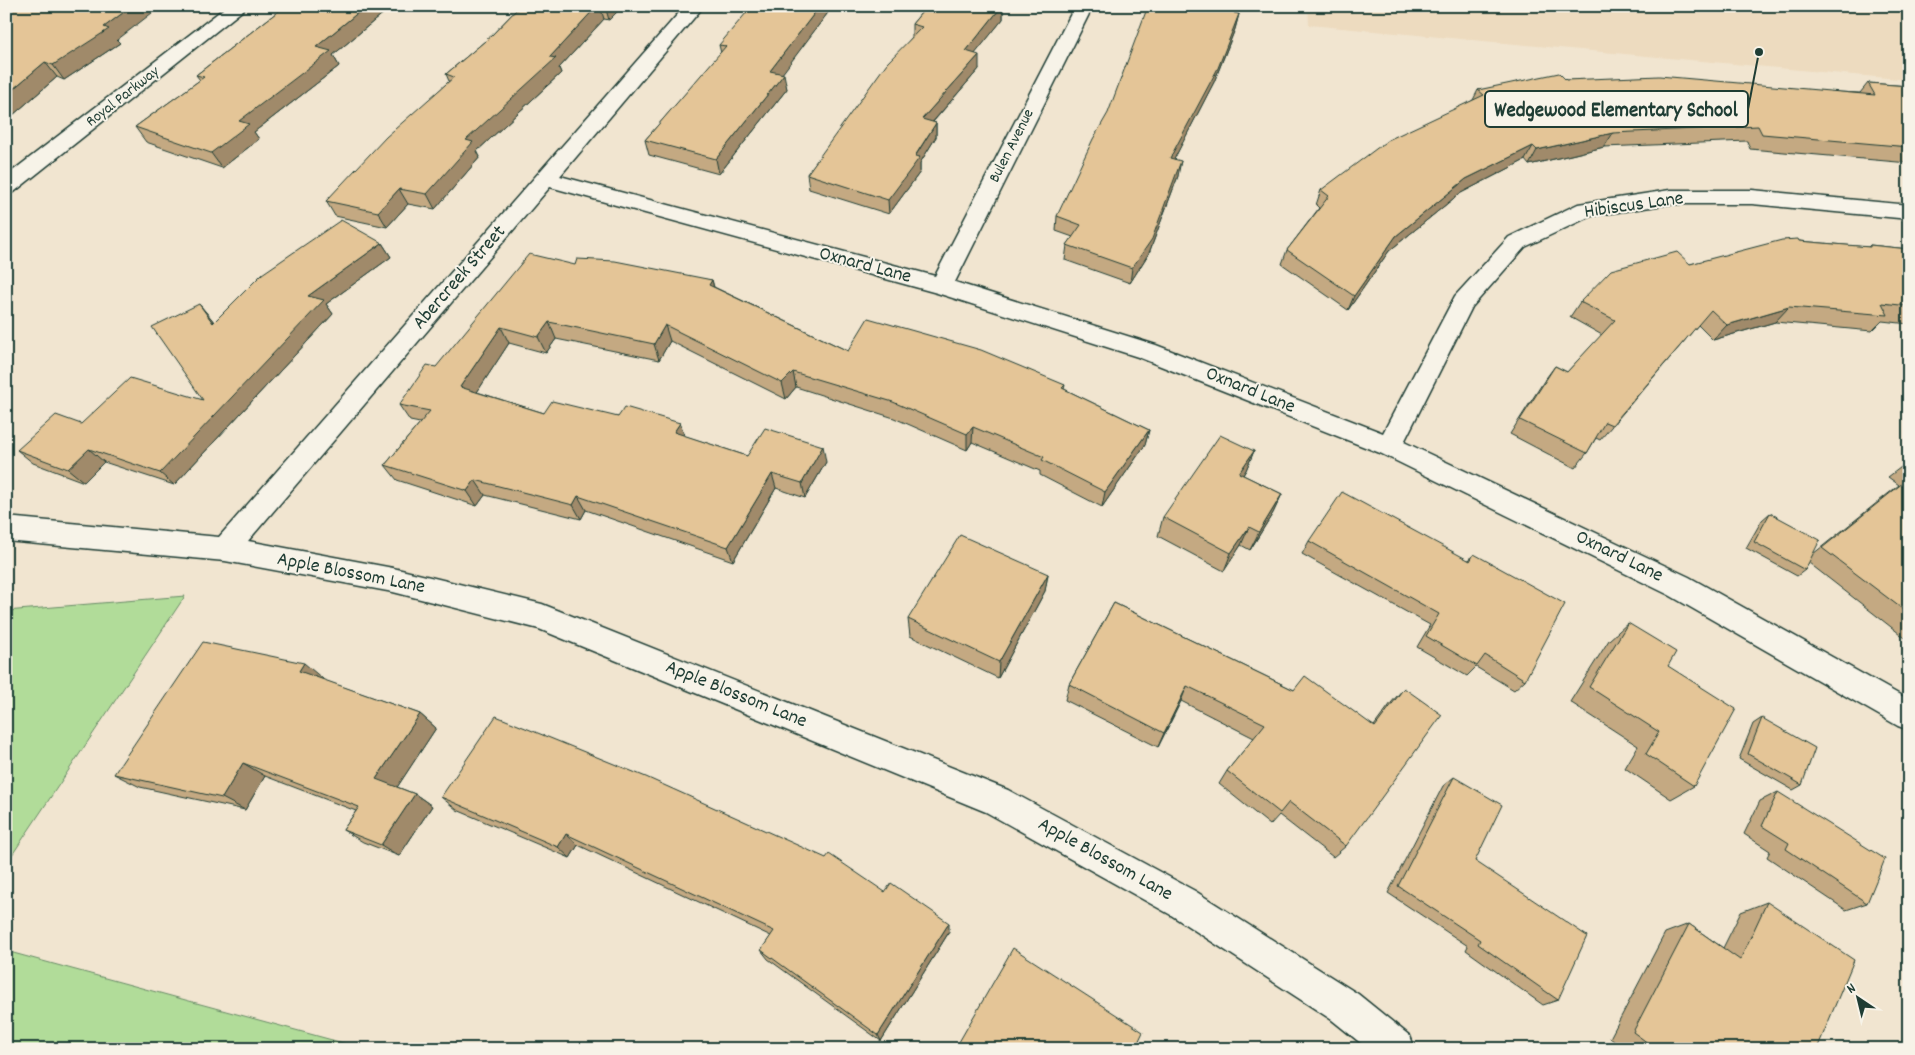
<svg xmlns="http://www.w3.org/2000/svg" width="1915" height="1055" font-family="Dekko,sans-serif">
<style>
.built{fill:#eddbbf}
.green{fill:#b1dc99;stroke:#688c66}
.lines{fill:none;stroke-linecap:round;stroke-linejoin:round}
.minor-casing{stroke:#1f3d34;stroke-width:3}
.minor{fill:#f7f3e8;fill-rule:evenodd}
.wall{fill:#c4a982;stroke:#1f3d34}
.shaded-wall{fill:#a08a6a;stroke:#1f3d34}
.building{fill:#e4c597;stroke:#1f3d34}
.labels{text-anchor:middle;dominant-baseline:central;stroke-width:4;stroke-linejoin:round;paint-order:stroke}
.far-street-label{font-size:16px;fill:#1f3d34;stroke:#f7f3e8}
.street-label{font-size:20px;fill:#1f3d34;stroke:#f7f3e8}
.leader{fill:none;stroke:#1f3d34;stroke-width:2}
.callout-dot{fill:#1f3d34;stroke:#f7f3e8;stroke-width:2}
.callout{fill:#f7f3e8;stroke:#1f3d34;stroke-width:2}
.callout-label{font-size:21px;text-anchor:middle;font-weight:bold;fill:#1f3d34}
</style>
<rect width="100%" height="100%" fill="#f1e5d0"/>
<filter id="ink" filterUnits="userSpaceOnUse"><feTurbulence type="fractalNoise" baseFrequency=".02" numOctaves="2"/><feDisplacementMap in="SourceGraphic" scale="10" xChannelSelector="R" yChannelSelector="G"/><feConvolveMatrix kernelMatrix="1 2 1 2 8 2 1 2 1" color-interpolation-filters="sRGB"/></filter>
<g filter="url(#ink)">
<path class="built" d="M1308,6H1909V80L1309,25Z"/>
<path class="green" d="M185,596L6,864V611Z
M6,951L365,1049H6Z"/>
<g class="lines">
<g class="minor-casing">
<path id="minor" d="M227,6H248L14,192L6,194V176Z
M685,6H704L560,176L935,276L1075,6H1093L955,282L1156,345L1383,433L1455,296L1509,237L1578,204L1670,190H1752L1909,205V219L1752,204H1670L1591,216L1525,247L1472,307L1404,442L1689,577L1909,700V730L1898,726L1669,595L1380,453L1138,357L937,293L550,187L248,541L393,568L542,604L1008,790L1195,891L1358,994L1410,1036L1415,1049H1368L1332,1020L1171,915L986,812L539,629L393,592L225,561L6,541V517L219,537Z"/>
</g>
<use href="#minor" class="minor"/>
</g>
<path class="wall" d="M6,6L117,40L120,43L64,80L57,77L6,121Z
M285,6H392L333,55L339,66L254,132L259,139L222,168L146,142L135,127L200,80L196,75Z
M520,6H623L609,20L604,19L559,68L561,73L477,151L480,157L435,209L408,204L387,227L335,216L326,201L449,81L446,74L491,36Z
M833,6L782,73L787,89L719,174L649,155L645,140L721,53L719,45Z
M927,6H1003V19L975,53L979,69L933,122L936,123V137L920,163V172L889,214L809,189L807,174L912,37V24Z
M1236,14H1239L1235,29L1214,82L1174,159L1178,176L1149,253L1130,283L1065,260L1067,245L1073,237L1056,231L1057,216Z
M1566,80L1860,93L1868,83L1909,86V163L1750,149L1747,141L1604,147L1529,165L1525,160L1459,194L1389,251L1348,310L1282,264L1287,250L1319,208L1316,205L1321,190L1473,100L1478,90Z
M1799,241L1868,247L1870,245L1909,249V324L1882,321L1872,331L1775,322L1713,340L1698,325L1600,440L1596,438L1587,453L1575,468L1510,434L1544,381L1555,366L1567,372L1602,335L1570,317L1580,302L1690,264Z
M382,243L391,257L326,304L333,314L174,485L104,462L84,482L33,463L17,450L81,424L203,400L199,304L214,322Z
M575,265L712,280L714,287L848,351L1065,385L1064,389L1149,430L1145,445L1102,507L1040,475V471L972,442L967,450L894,418L796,387L786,399L670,341L659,360L556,339L546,353L509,343L477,392L544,413L618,417L680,423L685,436L747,456L826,462L805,498L776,488L733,561L586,510L581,519L485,495L477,506L397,480L385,465L420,423L410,421L399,405L436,367Z
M1254,451L1246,470L1243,475L1282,494L1273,513L1250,550L1241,545L1224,571L1158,536L1163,517Z
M1909,461V641L1809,563L1805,570L1797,576L1746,548L1762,520L1770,513L1813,554L1899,485L1888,477Z
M1309,541L1469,560L1474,554L1525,680L1514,690L1476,667L1467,676L1417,647L1430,625L1302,554Z
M1048,574L1045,591L998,678L910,636L908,619Z
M1114,603L1294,690L1374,726L1391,703L1404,688L1346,846L1333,857L1279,815L1270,825L1219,784L1227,771L1254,738L1181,701L1158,747L1065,700L1069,684Z
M1628,623L1668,666L1694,786L1671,799L1625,768L1638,746L1570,702L1609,640Z
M323,679V680L420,714L436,728L397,787L415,794L432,806L399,856L363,842L343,830L356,811L265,776L245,810L140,787L114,774Z
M1762,718L1802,785L1793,790L1739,759L1753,724Z
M1454,777L1475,861L1558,1000L1543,1005L1466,950L1468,946L1388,893L1443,786Z
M1778,792L1867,903L1846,910L1767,857L1770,851L1744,834L1760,801Z
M441,797L885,892L949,932L881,1041L768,959L761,950L771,936L578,845L570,858L457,810Z
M1767,902L1817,1049H1624L1610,1038L1665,933L1689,924L1723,948L1741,912Z"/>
<path class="shaded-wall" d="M132,6H161L117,40L120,43L64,80L53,65Z
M366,6H392L333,55L339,66L254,132L259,139L222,168L211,153L239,121L316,47Z
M597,6H600L604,19L559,68L561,73L477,151L480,157L435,209L427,194L466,140L550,57Z
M605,6H623L609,20Z
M820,6H833L773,86L770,71Z
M1002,6H1003V19L966,65V51Z
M1237,6H1239L1230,28L1234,13Z
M1239,14L1235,29L1214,82L1167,173L1170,158Z
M979,55V69L922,134V119Z
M45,62L57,77L6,121V95Z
M784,74L787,89L719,174L716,159Z
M936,123V137L920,163V172L889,214L888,200Z
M1613,133L1604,147L1529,165L1537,150Z
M1533,146L1525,160L1459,194L1389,251L1348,310L1354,296L1396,236L1466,179Z
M1181,161L1178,176L1149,253L1130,283L1132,268Z
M399,189L408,204L387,227L378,212Z
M382,243L391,257L326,304L333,314L174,485L160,473L308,296Z
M712,280L716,297L709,285Z
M199,304L211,318L225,337L213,323Z
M1789,307L1775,322L1713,340L1727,325Z
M549,322L556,339L546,353L538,337Z
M665,325L670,341L659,360L654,344Z
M501,327L509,343L470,403L460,387Z
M793,372L796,387L786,399L782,383Z
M680,423L685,438L674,432Z
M973,427L972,442L967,450V434Z
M1149,430L1145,445L1102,507L1105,492Z
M823,446L826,462L805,498L802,483Z
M89,449L104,462L84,482L68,469Z
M1254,451L1246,470L1232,492L1239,473Z
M772,474L776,488L733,561L728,547Z
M475,480L485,495L477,506L467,491Z
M1282,494L1273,513L1250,550L1259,532Z
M578,496L586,510L581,519L573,505Z
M1249,527L1241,545L1224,571L1231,553Z
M1048,574L1045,591L998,678L999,662Z
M304,663L323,679L319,687L299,671Z
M1187,686L1181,701L1158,747L1164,733Z
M420,714L436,728L394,792L376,779Z
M243,763L265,776L245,810L222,798Z
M415,794L432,806L399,856L381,845Z
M566,834L578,845L570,858L558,847Z
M949,923V932L881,1041L878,1035Z"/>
<path class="building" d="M6,6H132L104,27L109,29L53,65L45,62L6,95Z
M285,6H366L316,47L331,51L239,121L249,124L211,153L135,127L204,77L196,75Z
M520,6H597L550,57L556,58L466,140L473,142L427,194L399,189L378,212L326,201L386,137L454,77L446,74L491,36Z
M752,6H820L770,71L784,74L716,159L645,140L726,46L719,45Z
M927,6H1002L966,51L979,55L922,119L936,123L915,156L920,157L888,200L807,174L887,63L922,27L912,24Z
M1148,6H1237L1234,13L1239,14L1218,68L1170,158L1181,161L1152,239L1132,268L1067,245L1081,225L1057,216L1093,139L1108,113Z
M1559,73L1566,80L1659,76L1875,95L1868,83L1909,86V147L1762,134L1758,126L1613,133L1537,150L1533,146L1466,179L1396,236L1354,296L1287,250L1329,196L1321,190L1388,140L1484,95L1478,90Z
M341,220L382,243L308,296L324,300L160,473L89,449L68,469L17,450L56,415L81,424L130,378L203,400L152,327L199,304L213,323L262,274Z
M1798,239L1799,241L1870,247V245L1909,249V306L1882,303L1888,315L1789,307L1727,325L1711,310L1612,425L1605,422L1587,453L1520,420L1555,366L1567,372L1615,320L1580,302L1611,270L1677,252L1690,264L1782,240Z
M529,254L575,265L577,259L615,261L712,280L709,285L848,351L868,318L981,350L1065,385L1062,388L1149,430L1105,492L1042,460L1044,457L973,427L967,434L893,402L793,372L782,383L665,325L654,344L549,322L538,337L501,327L460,387L544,413L552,401L618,417L625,407L680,423L674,432L747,456L765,428L823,446L802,483L772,474L728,547L578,496L573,505L475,480L467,491L385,465L430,411L399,405L427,365L436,367Z
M1220,435L1254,451L1239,473L1282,494L1259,532L1249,527L1231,553L1163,517Z
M1909,461V466L1905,463Z
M1909,478V614L1822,548Z
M1342,492L1470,561L1474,554L1565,604L1525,680L1485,655L1477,666L1426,636L1439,614L1309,541Z
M1770,513L1820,540L1805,570L1754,542Z
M960,535L1048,574L999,662L908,619Z
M1114,603L1294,690L1305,676L1375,727L1404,688L1442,715L1346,846L1289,802L1280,813L1227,771L1265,724L1187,686L1164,733L1069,684Z
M1628,623L1676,652L1668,666L1736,709L1694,786L1646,754L1659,732L1589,687Z
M203,642L304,663L299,671L420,714L376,779L415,794L381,845L343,830L359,807L243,763L222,798L114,774Z
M496,716L646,777L826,858L829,854L885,892L891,883L949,923L878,1035L761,950L774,931L566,834L558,847L441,797Z
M1762,718L1815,748L1802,785L1748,754Z
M1454,777L1502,805L1475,861L1587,936L1558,1000L1478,944L1480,940L1398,886Z
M1778,792L1885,859L1867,903L1786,849L1789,843L1762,826Z
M1767,902L1854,960L1817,1049H1656L1633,1032L1689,924L1740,960Z
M1013,948L1143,1032L1135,1049H955Z"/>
</g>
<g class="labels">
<g class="far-street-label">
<text transform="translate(123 97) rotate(-38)">Royal Parkway</text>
<text transform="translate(1012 146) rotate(-63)">Bulen Avenue</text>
</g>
<g class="street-label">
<text transform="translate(1634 206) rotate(-8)">Hibiscus Lane</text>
<text transform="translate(865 266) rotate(15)">Oxnard Lane</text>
<text transform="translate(460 278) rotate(-49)">Abercreek Street</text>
<text transform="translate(1250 391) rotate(22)">Oxnard Lane</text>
<text transform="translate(1619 557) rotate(26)">Oxnard Lane</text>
<text transform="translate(351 574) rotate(11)">Apple Blossom Lane</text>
<text transform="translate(736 695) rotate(22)">Apple Blossom Lane</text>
<text transform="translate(1105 860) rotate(29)">Apple Blossom Lane</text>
</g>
</g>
<path class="leader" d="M1759 52L1748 109"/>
<circle class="callout-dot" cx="1759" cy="52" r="5"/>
<rect class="callout" x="1485" y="91" width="263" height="36" rx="5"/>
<g class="callout-label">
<text x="1616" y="116">Wedgewood Elementary School</text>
</g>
<rect width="1915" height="1055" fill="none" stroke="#f7f3e8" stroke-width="25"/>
<rect x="12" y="12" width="1890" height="1030" fill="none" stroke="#1f3d34" stroke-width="2" filter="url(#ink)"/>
<g transform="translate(1858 998) rotate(325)" stroke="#f7f3e8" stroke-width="4" paint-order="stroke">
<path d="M0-4L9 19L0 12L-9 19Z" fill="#1f3d34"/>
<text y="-8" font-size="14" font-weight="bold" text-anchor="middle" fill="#1f3d34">N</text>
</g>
</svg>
